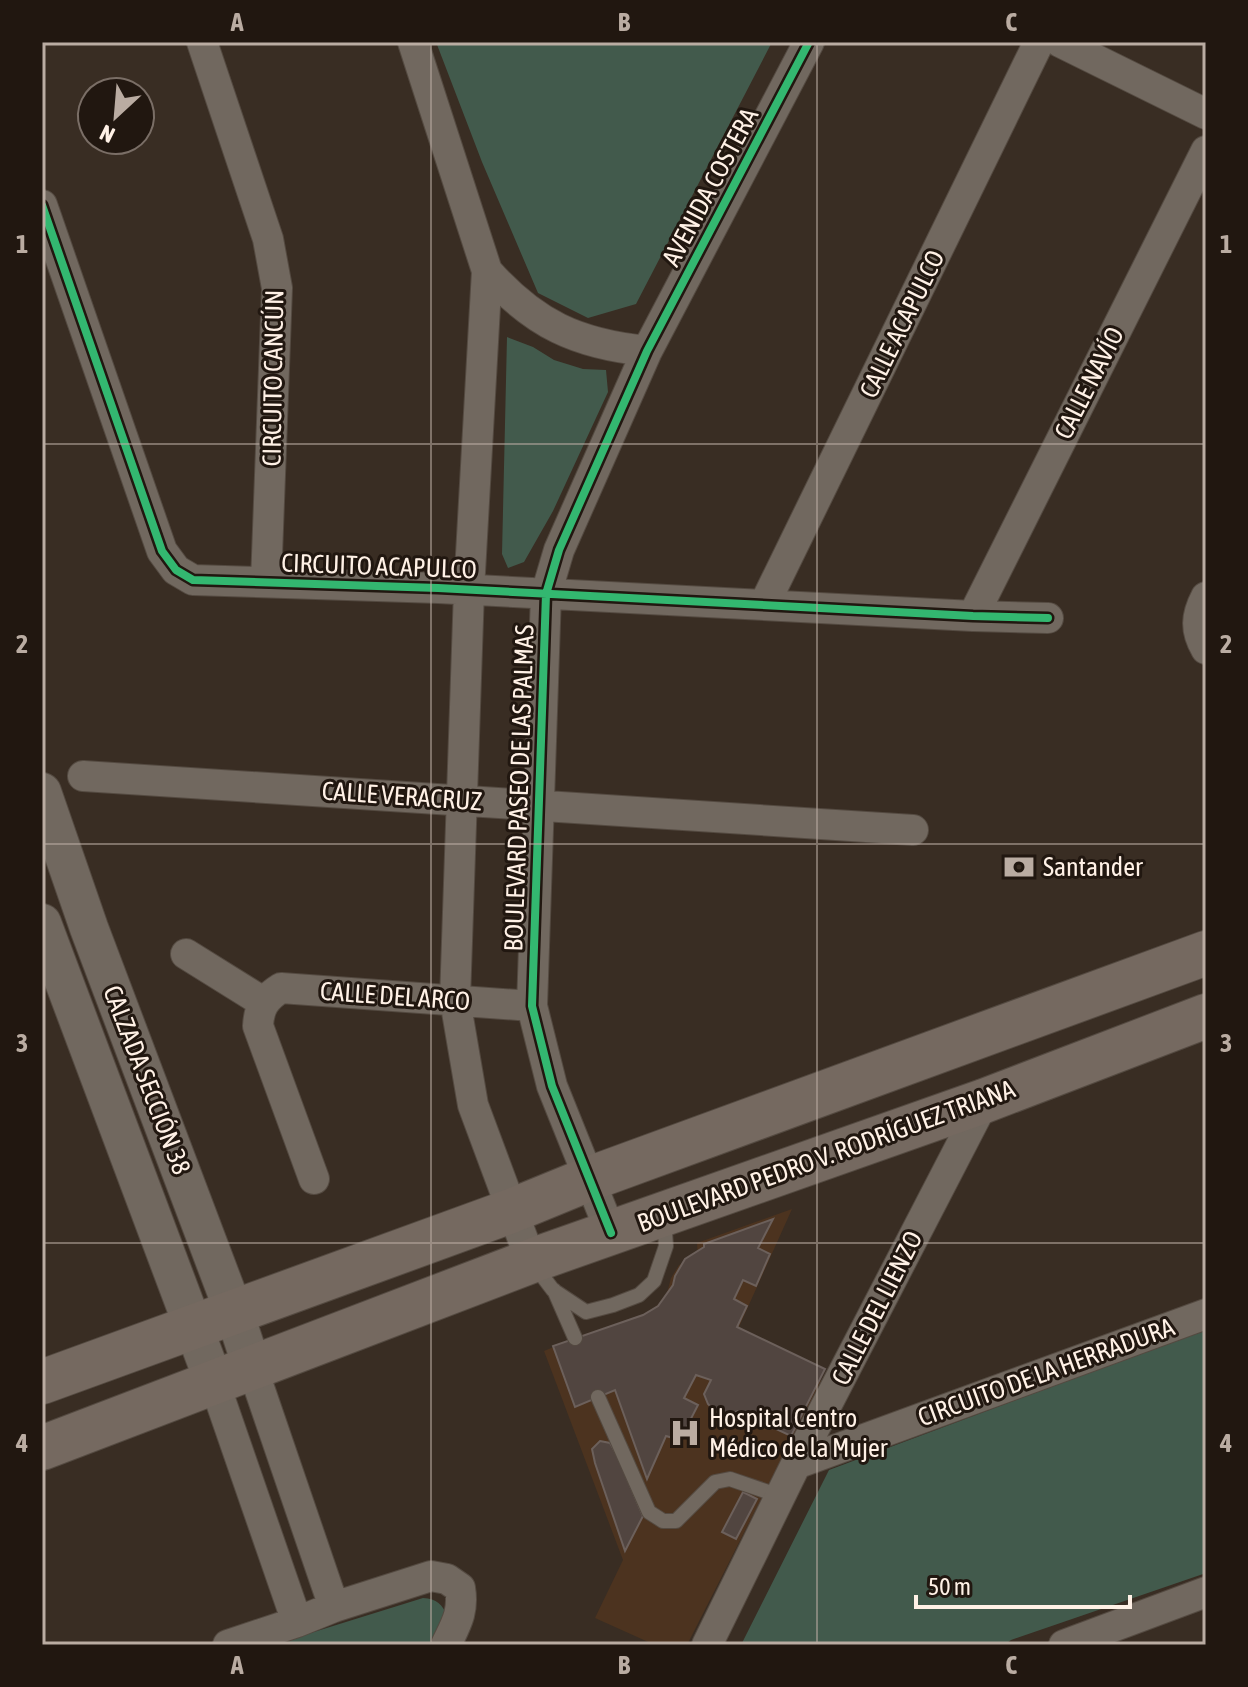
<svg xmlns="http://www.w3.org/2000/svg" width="1248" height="1687" font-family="'Asap Condensed',sans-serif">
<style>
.built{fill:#4c331f}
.green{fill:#425a4c}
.building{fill:#514540;stroke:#6c605b;stroke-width:2}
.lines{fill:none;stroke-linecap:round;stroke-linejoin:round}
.service-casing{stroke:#544a41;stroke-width:16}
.minor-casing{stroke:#544a41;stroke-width:32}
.tertiary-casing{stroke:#544a41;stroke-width:40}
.primary-casing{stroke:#544a41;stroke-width:46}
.service{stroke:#71685f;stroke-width:14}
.minor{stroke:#71685f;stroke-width:30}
.tertiary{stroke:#71685f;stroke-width:38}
.primary{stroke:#756960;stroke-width:44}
.cycleway-casing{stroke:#211710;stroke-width:13}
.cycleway{stroke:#33b770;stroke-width:8}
.grid{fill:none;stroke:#baaca2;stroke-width:2;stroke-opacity:0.55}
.labels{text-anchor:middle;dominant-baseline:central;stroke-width:6;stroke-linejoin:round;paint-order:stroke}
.street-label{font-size:26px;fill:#fff1e6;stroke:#211710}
.poi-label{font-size:26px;fill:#fff1e6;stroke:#211710;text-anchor:start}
.neatline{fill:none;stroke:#baaca2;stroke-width:3}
.grid-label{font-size:26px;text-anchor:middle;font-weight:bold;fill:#baaca2}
</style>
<rect width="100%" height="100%" fill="#392d23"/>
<path class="built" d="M792,1209L734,1338L821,1381L687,1645H655L595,1618L623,1560L544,1351L583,1335L639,1317L653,1309L666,1297L671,1278L679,1265L698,1258L697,1243Z"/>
<path class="green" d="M436,42H772L636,304L588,318L538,293L482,162Z
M507,337L533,347L554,360L583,369L606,370L608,392L553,511L524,562L508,568L502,554Z
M1206,1329V1573L1011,1640L1004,1645H741L829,1470Z
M423,1598C437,1599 442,1604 448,1617L437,1645H272Z"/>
<path class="building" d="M773,1219L758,1248L770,1254L756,1286L743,1280L734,1299L747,1306L737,1327L825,1369L791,1436L738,1411L726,1415L718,1414L708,1404L704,1394L711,1380L696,1375L684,1398L698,1405L680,1440L666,1436L647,1479L615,1390L575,1407L553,1346L643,1315L658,1306L673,1285L675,1276L685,1259L704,1247V1244Z
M600,1441L610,1443L617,1455L643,1516L625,1551L595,1463L592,1449Z
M743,1492L757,1499L736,1539L722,1532Z"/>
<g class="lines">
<g class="service-casing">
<path id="service" d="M534,1265L553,1290L586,1312L613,1305L639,1295L654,1281L666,1246L664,1219
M554,1290L575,1338
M598,1397L649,1512L663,1521H676L715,1482L730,1479L780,1496"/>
</g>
<g class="minor-casing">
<path id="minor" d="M202,42L268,239L277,288L266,582
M413,42L487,271L469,590L455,1000L473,1105L531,1261
M1060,42L1206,114
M42,205L162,551L176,570L193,580L438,588L973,616L1048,618
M487,271C534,324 577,344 647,351
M1206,597C1196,616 1195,630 1206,649
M764,605L1039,42
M973,616L1206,151
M83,776L913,830
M186,954L263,1002
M314,1179L258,1026C259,1007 265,998 281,988L532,1006
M611,1233L552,1086L532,1006L546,594L559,550L647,351L809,42
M252,1367L334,1607
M214,1382L297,1622
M796,1464L1206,1314
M228,1645L297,1622L334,1607L431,1576L447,1579L460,1588C464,1612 456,1624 446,1645
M707,1645L796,1464L984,1101
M1064,1645L1206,1592"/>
</g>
<g class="tertiary-casing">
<path id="tertiary" d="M42,792L89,928L234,1312L252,1367
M42,923L214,1382"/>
</g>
<g class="primary-casing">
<path id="primary" d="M42,1382L511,1211L589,1179L1206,953
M42,1448L542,1257L984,1101L1206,1016"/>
</g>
<use href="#service" class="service"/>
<use href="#minor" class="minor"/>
<use href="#tertiary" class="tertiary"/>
<use href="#primary" class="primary"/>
<g class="cycleway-casing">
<path id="cycleway" d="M42,205L162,551L176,570L193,580L438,588L973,616L1048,618
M611,1233L552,1086L532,1006L546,594L559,550L647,351L809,42"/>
</g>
<use href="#cycleway" class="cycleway"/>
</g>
<path class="grid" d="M431,42V1645M817,42V1645M42,444H1206M42,844H1206M42,1243H1206"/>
<defs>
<g id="bank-bare" transform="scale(2.4)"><path d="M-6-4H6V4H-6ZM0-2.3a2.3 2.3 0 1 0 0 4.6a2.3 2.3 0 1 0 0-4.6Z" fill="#baaca2" stroke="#211710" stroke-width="2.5" paint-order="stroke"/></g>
<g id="hospital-bare" transform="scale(2.4)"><path d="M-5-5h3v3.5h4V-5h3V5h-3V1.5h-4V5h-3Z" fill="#baaca2" stroke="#211710" stroke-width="2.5" paint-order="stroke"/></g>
</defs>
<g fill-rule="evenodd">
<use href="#bank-bare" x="1019" y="867"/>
<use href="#hospital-bare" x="685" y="1433"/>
</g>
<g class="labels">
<g class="street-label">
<text transform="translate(710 187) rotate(-62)">AVENIDA COSTERA</text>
<text transform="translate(902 324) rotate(-64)">CALLE ACAPULCO</text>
<text transform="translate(273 378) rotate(-89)">CIRCUITO CANCÚN</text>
<text transform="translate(1089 383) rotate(-63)">CALLE NAVÍO</text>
<text transform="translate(379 566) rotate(2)">CIRCUITO ACAPULCO</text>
<text transform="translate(519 788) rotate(-88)">BOULEVARD PASEO DE LAS PALMAS</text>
<text transform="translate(402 796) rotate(4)">CALLE VERACRUZ</text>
<text transform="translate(395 996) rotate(4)">CALLE DEL ARCO</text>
<text transform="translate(147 1080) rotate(69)">CALZADA SECCIÓN 38</text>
<text transform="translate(826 1156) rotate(-20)">BOULEVARD PEDRO V. RODRÍGUEZ TRIANA</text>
<text transform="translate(877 1308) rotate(-63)">CALLE DEL LIENZO</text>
<text transform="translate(1046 1372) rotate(-20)">CIRCUITO DE LA HERRADURA</text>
</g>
<g class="poi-label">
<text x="1043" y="867">Santander</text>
<text x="709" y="1418">Hospital Centro<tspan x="709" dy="30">Médico de la Mujer</tspan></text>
</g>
</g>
<rect width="1248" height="1687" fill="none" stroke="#211710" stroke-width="88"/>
<g transform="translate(116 116) rotate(206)"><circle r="38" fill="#211710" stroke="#7a6e66" stroke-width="2"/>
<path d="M0-6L14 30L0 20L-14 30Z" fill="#baaca2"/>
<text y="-12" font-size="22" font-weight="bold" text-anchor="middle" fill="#fff1e6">N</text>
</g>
<path d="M916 1595v12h214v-12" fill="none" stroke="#fff1e6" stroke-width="4"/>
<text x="928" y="1595" font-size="24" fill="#fff1e6" stroke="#211710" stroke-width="6" paint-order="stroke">50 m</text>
<rect x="44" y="44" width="1160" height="1599" class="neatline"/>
<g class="grid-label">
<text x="237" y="31">A</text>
<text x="624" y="31">B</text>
<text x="1011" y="31">C</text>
<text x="22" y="253">1</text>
<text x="1226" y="253">1</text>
<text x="22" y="653">2</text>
<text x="1226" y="653">2</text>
<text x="22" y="1052">3</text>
<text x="1226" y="1052">3</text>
<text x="22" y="1452">4</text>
<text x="1226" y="1452">4</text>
<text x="237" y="1674">A</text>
<text x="624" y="1674">B</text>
<text x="1011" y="1674">C</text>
</g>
</svg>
